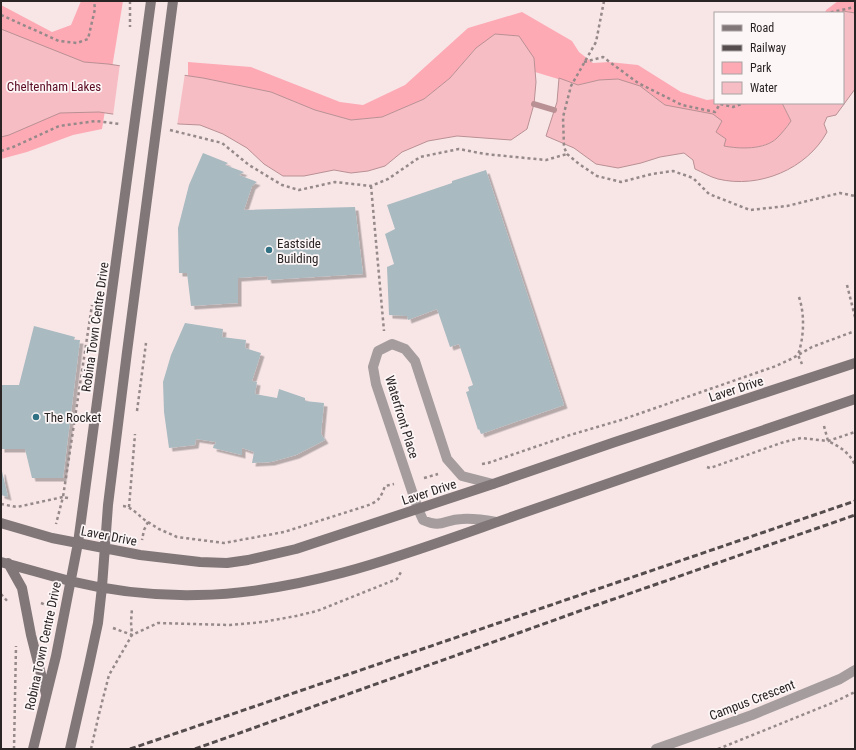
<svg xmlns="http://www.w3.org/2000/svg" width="856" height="750" font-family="'Roboto Condensed',sans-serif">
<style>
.green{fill:#fdaab5}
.water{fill:#f6bec4;stroke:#b99094}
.pier{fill:#f8e6e7}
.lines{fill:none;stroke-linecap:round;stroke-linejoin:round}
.stream{stroke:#b99094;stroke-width:6}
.building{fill:#a9bac0;filter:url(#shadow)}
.path{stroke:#96898a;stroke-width:2.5;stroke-dasharray:3 3;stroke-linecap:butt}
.lane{stroke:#a49c9d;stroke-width:10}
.street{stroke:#a49c9d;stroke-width:10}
.secondary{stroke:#827778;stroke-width:10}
.rail{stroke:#554c4d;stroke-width:3;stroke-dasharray:6 3;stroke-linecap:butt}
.poi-dot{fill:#307184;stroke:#fdf6f7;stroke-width:1.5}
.labels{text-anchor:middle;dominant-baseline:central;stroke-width:3.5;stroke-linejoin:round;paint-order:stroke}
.park-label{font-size:13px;fill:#5c0d24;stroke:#fdf6f7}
.poi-label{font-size:13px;fill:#2b2425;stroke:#fdf6f7;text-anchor:start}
.street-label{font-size:13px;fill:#2b2425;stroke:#fdf6f7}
</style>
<defs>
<filter id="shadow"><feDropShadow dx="3.5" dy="3.5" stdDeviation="0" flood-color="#0004"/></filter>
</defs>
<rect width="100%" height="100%" fill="#f8e6e7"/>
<path class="green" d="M81,1H123L102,129L73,135L27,152L1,159V5L52,32L71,25Z
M838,1H855V13L844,11L842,13H825L826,10Z
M522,12L572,41L579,52L593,63L609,62L638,65L681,92L707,100L715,99V103H782L791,121C786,127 781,136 775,140C760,150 740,149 724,146L716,132L713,115L665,105L640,86L599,80L578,85L535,72L534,58L476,48L450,78L424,99L382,117L351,120L315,110L271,92L188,76V62L251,67L340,102L363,105L405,85L468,28Z"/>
<path class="water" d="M843,11L855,13V89L836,115L827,117L824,124L827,132C807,169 759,189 718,179C710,177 702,172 695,169L693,160L684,153L660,157L641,163L618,168L596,164L574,148L546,136L557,102L559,78L578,85L599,80L618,79L640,86L665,105L713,114L722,121L716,132L726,139L724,146C739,149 765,150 777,138C782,133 787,127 791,121L782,103H843L842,13Z
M1,29L84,62L108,64L203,78L271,92L315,110L351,120L382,117L424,99L450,78L476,48L495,34L519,36L534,58L536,82L534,104L527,129L511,140L457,136L428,141L402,152L385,166L368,171L351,173L334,170L304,176H283L264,164L247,148L223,134L200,125L179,124L99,112L60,113L9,135L1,137Z"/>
<path class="pier" d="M120,64L185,73L177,126L113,116Z"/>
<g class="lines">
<path class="stream" d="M534,104L554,110"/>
</g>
<path class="building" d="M203,153L228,163L225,165L244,172L239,175L257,182L252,186L244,210L355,207L363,274L268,280L267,276L238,278V303L191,306L187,273H179L178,228L189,185Z
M486,170L564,405L481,434L479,429L478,430L466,392L469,391L468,387L473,385L459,344L450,347L437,309L408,320L407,316L389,315L387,267L394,264L385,234L395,229L387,205L452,183V181Z
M185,323L223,329L222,337L246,340L245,348L261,353L252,381L257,382L255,394L277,398L279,389L305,398V401L324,403L321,434L325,440L296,455L271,462L252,463L254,452L242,448V455L213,448L214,444L215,445L216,442L196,439L195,445L169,448L164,412L163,382L171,355Z
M34,326L75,337L74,340H80L63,478H32L25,449H1V385H19Z
M1,471H2L8,497L1,495Z"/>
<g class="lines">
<path class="path" d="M130,1V27
M604,1L596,42L571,86L563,117L564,147L567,154L579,164L597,176L621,182L652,174L673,171L693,178L709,194L750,210L787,206L840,193L855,196
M831,13L832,12L855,7
M1,15L59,41L77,43L88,39L95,9L94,1
M584,62L603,57L638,83L682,105L715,112L720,104L733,107L744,103
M170,130L222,143L249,165L282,185L299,190L335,182L371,186L388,179L420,157L459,149L485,154L546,160L567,154
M1,151L13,147L59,126L96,121L120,124
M371,186L384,331
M847,285L855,317
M799,297C805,315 804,337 798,355L802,364
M137,411L146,343
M824,426L828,441C840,447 849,452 855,465
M482,464L488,463L570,435L621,420L776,366L791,359L812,347L855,331
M707,467L710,468L784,442L801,438L828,441L855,432
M424,478L438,474
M68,498L63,497L92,305
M1,504L17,507L63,497L56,524
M123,506C133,507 139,517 148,522L144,530L142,540
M129,507L135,434
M148,522L159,529L177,537L224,543L284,532L366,506C379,501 380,499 385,486L394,484
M1,594L9,603
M41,603L51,607
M113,628L132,635L158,623L230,625L263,622L296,616L317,611L397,579L401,572
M14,749L16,646
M91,749L99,714L109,675L132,635L131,622L132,608
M718,749L832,703L855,692"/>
<path class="lane" d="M493,484L462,476L447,459L415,361L405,349L392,344L378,351L373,367L376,384L418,509L423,520C443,529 444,519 462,519C474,518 485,520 496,522"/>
<path class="street" d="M656,749L752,715L840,679L855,670"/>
<path class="secondary" d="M1,523L52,538L140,555L200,562L227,563L248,560L296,549L493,484L615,442L855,363
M1,562C24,568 47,575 70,581C111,591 155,596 198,595C309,593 414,551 517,515C630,476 742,437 855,399
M8,563L22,588L31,635L46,694
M33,749L56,656L78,543L151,1
M70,749L89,665L98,623L102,587L108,505L127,352L173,1"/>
<path class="rail" d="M130,749L855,501
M195,749L588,608L855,515"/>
</g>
<g class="poi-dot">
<circle cx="269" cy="250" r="4"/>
<circle cx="36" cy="417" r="4"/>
</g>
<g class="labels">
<g class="park-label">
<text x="54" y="86">Cheltenham Lakes</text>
</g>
<g class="poi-label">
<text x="277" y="243">Eastside<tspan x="277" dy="15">Building</tspan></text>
<text x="44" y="417">The Rocket</text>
</g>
<g class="street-label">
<text transform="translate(95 327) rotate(-82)">Robina Town Centre Drive</text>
<text transform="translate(736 389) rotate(-18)">Laver Drive</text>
<text transform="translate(402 417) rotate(73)">Waterfront Place</text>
<text transform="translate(429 492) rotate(-18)">Laver Drive</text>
<text transform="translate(109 536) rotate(11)">Laver Drive</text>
<text transform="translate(43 646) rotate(-78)">Robina Town Centre Drive</text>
<text transform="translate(752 700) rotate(-21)">Campus Crescent</text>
</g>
</g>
<rect width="856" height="750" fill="none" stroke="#2b2425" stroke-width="4"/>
<rect x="714" y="12" width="130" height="92" fill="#fdf6f7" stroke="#a9a2a3"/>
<rect x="722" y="25" width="20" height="6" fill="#827778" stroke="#a9a2a3"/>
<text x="750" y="32" font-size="12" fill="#2b2425">Road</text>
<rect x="722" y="45" width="20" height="6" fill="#554c4d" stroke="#a9a2a3"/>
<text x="750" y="52" font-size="12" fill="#2b2425">Railway</text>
<rect x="722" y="62" width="20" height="12" fill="#fdaab5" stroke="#a9a2a3"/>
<text x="750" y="72" font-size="12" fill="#2b2425">Park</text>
<rect x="722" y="82" width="20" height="12" fill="#f6bec4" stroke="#a9a2a3"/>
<text x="750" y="92" font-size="12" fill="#2b2425">Water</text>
</svg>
